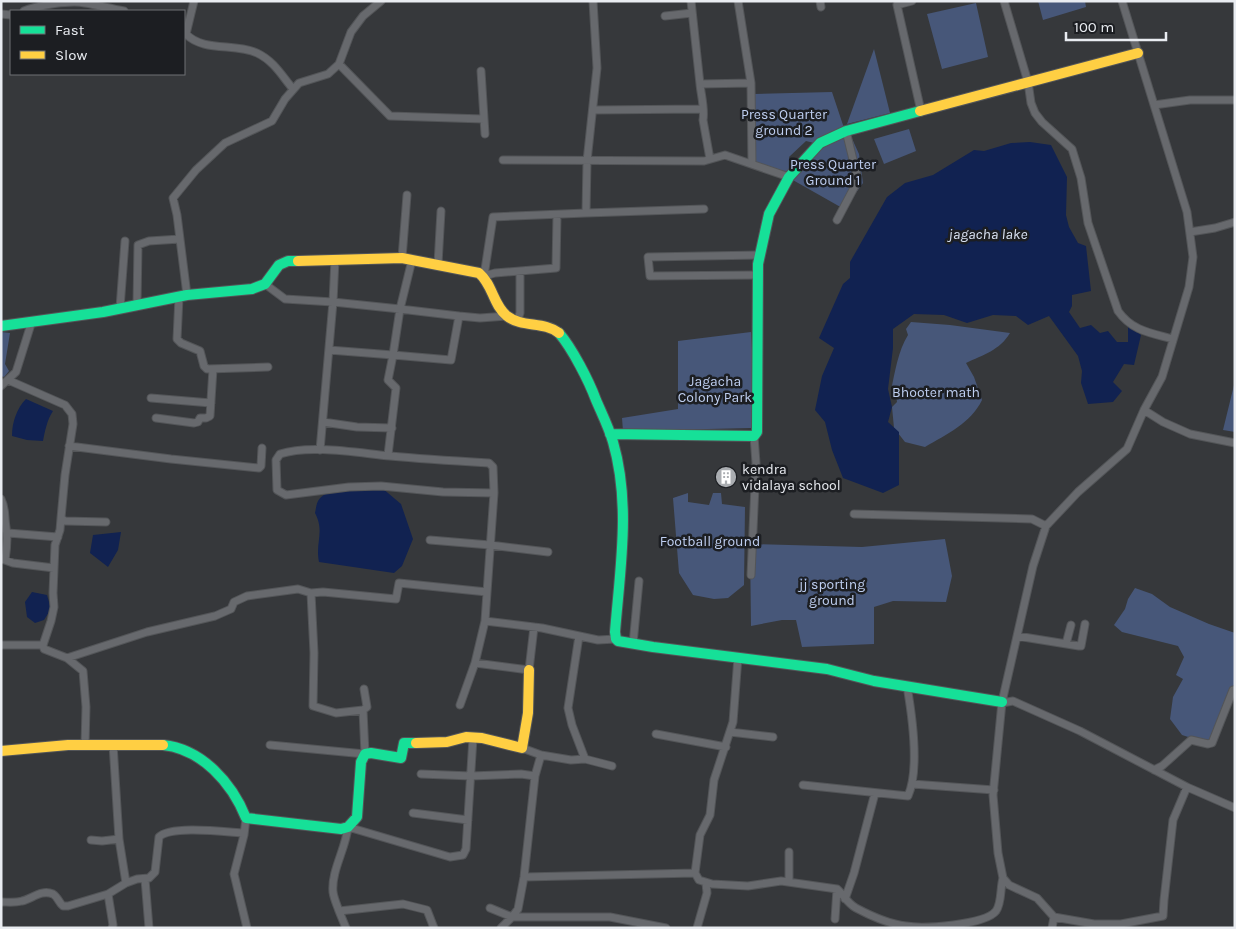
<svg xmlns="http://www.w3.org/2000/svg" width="1236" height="929" font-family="Karla,sans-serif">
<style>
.green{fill:#475779}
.water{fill:#112251}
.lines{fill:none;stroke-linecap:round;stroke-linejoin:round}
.street-casing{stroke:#535558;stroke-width:9}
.fast-casing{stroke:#535558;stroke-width:12}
.slow-casing{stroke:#535558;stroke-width:12}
.street{stroke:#67696d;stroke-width:7}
.fast{stroke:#16e098;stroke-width:10}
.slow{stroke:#ffcf43;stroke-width:10}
.labels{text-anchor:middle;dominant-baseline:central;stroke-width:5;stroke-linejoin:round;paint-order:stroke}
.park-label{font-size:14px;fill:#bfcff1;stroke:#1c1e22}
.poi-label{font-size:14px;fill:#e9ecf1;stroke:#1c1e22;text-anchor:start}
.water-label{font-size:15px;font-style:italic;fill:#d9e2f3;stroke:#1c1e22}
</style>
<rect width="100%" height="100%" fill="#36383b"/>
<path class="green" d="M1038,1H1085L1086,7L1043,20Z
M976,3L988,57L942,69L927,14Z
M874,49L890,113L847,124Z
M832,92L844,128L814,143L806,141L789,157L792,168L788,173L754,162V94Z
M909,129L916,151L884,164L874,139Z
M849,132L859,154L863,183L844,209L791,179L823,144Z
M911,322L950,325L1010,333C1000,350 983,355 966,363L974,377L982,400C971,423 947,434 925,447L905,442L894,428L892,407L897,402L896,395L891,390C895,372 898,351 908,335L906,329Z
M1,332L10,333L5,364L9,371L4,377L1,376Z
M751,332L756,422L751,428L623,431L622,418L678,409V341Z
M1235,381V432L1223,430Z
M688,493V502L709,505L713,493H721L722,504L745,507L744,585L728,598L714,599L693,595L679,573L673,498Z
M945,539L952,576L946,602L893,601L874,607V644L802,647L796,620H782L751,626L750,544L862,547Z
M1135,588L1152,594L1170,607L1209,624L1235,633V683L1225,701L1210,744L1182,735L1170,719L1173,697L1183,679L1176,675L1184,657L1178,646L1122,632L1114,625L1125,609L1128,599Z"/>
<path class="water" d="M1030,142L1051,145L1067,177L1066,215L1069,227L1078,243L1086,246L1091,291L1072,295V306L1069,312L1080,328L1091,325L1100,333L1108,331L1117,342H1128V323L1141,335L1134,365L1124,364L1113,382L1122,391L1113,402L1088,404L1081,383L1082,371L1078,356L1049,316L1028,325L1016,316L993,315L967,323L944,315L914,314L893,329V348L888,389L892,407L888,422L899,432V485L883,493L843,478L832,450L825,422L815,410L822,376L834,348L819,338L843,284L850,278V262L887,197L905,183L933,175L974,150L984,151L1011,143Z
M26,399L53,411C47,420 45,431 43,441L27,440L12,436C12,422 17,408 26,399Z
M382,488L401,504L413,539L402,566L394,573L319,562C315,542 325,532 315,513C316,509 316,505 318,501C327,485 366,489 382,488Z
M121,532L118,550L108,567L90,553L93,535Z
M32,592L47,595L51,609L44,620L35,623L27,617L25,602Z"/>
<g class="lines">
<g class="street-casing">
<path id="street" d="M194,1L186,34C203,52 235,43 257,53C274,61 282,76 293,89
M691,1L700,84L751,83L752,164
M738,1L751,83
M820,1L821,7
M912,1L897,5L921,111
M1004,1L1028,82L1031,103L1035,113L1042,122L1072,149L1081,178L1088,223L1118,311C1132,331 1151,333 1173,339
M1122,1L1187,212L1193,257L1189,287L1162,377L1144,410L1163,422L1190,434L1235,443
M24,11C38,5 71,0 85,3C98,5 111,9 124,11
M1,14L11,15
M665,16L692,13
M339,64L390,116L484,119
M481,71L485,134
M700,84C701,95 705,109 703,120L710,159
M1154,105L1190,100H1235
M593,110L702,109
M503,160L704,161L725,155L789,177
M586,213L704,209
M557,215L556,268L495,273L484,276L493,217L586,213L587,161L597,68L593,1
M837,220L856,184L857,176L846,131
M1190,232L1215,228L1235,222
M402,258L407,195
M438,264L441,211
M758,275L650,276L648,257L760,255
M265,284L285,299L333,302L400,309L412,260
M187,295L177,215L173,198L196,170L225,143L272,121L285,99L299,83L328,74L339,64L351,32L363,16L381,1
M179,297L177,339L181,343L200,351L204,366L207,369L268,367
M137,305L138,245L149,241L180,239
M120,308L125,241
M400,309L459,316L451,360L393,355Z
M459,316L480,318L507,316
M517,321L520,313V271
M329,350L393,355L388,380L396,388L388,455
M8,380L65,405L72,414L73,424L65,475L61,518L65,521L106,522
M1,386L16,372L32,321
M151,398L211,403
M156,418L194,423L198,422L200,418H206L210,416L213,369
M323,422L357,427L392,428
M69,446L171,459L259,468L261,466L262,448
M320,450L333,302L335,259
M1,499C6,509 4,516 6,527C8,539 7,548 5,560
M854,514L1032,519L1046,526
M61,518L60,530L55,545L53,593L54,607L51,621L43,645L44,649L67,658L83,671L86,707L85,745
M8,533L58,537
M430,540L490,545L548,552
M2,559L13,563L54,568
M751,575L756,463L754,436
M485,621L494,493L493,467L489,463C456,461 423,459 390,456C358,453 310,444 280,454L276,460L277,490L286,495L349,487L381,486L443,492L494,493
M534,627L529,670L475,663L485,621L542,628L598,640L616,639
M579,636L568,708L572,725L585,759
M1017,636L1079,646H1081L1085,624
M633,644L639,581
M1066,644L1071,625
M1,645H43
M738,657L733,722L714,780L710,815L700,835L695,873L699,880L712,884L748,886L781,881L837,889C844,895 847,903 856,908C871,916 889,924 906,926C923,929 985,925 996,911C1002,903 1000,888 1003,878
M67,658L147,632L215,616L231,609L234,602L247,596L298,589L311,593L323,592L396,599L399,583L487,592
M1002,703L1013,701L1080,731L1187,787
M460,705L475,663
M363,710L367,707L364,689
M730,732L773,737
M656,734L726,747
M113,744L119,839L126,883
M270,745L365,754L363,710L336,713L313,706L314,653L311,593
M522,748L541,755L571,760L585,759L612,766
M1154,770L1162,766L1191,740L1208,744L1212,743L1233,690H1235
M421,774L471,776L521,774L535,776
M912,784L994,790
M803,785L908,796C920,769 912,715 907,686
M413,813L468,820
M246,818L244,835L234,874L247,928
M91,840L102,841L119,839
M524,877L695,873
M145,879L149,928
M789,882V852
M845,899L854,873L875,793
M1,902C8,902 15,903 22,901C32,899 41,889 53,894C58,897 59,903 63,906H68L108,894
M490,908L512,917H610L666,928
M339,911C337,905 334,899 333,892C331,871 346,848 348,827L450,857L463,855L466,849L473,738
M1054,917L1094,924H1121L1163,916L1164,900L1173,820L1187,787L1235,808
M835,919L837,889
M112,928L113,925L108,894L126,883L137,879L149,878L155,872L159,837C171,825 226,832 244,833
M346,928L339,911L403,904L427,910L434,928
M501,928L512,917L518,909L524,877L535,776L541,755
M697,928L707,893L706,883
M1052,928L1054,917L1037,898L1009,885L1003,878L998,853L993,795L1002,702L1033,566L1046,526L1078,492L1127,449L1144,410"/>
</g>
<g class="fast-casing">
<path id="fast" d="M1,326L103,312L187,295L252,289L265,284L279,265L288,261H298
M559,333C572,348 589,381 596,400C602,414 609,428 613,442C631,504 620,569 615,632L616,639L618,641L653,647L827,669L874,681L1002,702
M610,434L754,436L757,432L758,264L769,214L789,177L820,143L846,131L920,111
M163,745C202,749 232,783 246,818L341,829L348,827L357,817L361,762L365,754L371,753L401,758L404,743H416"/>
</g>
<g class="slow-casing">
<path id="slow" d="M920,111L1138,53
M298,261L402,258L479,273C493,285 493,305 507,316C522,328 544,321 559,333
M416,743L447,742L466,737L482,738L522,748L528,713L529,670
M1,751L68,745H163"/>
</g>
<use href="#street" class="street"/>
<use href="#fast" class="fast"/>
<use href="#slow" class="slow"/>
</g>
<defs>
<g id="building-disc" transform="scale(1.125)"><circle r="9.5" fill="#aaadb1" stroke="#1c1e22"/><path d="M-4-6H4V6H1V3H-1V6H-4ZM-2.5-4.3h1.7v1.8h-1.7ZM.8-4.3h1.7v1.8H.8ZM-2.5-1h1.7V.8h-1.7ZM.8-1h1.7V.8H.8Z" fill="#fff"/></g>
</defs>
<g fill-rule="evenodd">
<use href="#building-disc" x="726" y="477"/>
</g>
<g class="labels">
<g class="park-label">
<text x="784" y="114">Press Quarter<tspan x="784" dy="16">ground 2</tspan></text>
<text x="833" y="164">Press Quarter<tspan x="833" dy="16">Ground 1</tspan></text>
<text x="715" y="381">Jagacha<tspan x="715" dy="16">Colony Park</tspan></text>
<text x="936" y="392">Bhooter math</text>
<text x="710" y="541">Football ground</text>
<text x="832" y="584">jj sporting<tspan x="832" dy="16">ground</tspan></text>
</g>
<g class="poi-label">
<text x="742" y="469">kendra<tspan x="742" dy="16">vidalaya school</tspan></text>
</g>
<g class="water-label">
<text x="988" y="234">jagacha lake</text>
</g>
</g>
<rect width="1236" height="929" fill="none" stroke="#e9ecf1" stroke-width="5"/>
<rect x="10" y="10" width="175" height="65" fill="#1c1e22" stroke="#6e7075"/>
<rect x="20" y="26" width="25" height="8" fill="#16e098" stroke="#6e7075"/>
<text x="55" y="35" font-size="15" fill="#e9ecf1">Fast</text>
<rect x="20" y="51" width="25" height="8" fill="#ffcf43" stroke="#6e7075"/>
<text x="55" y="60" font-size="15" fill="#e9ecf1">Slow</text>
<path d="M1066 32v8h100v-8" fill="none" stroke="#e9ecf1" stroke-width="2.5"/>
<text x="1074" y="32" font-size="15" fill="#e9ecf1" stroke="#1c1e22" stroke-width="4" paint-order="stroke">100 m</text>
</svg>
